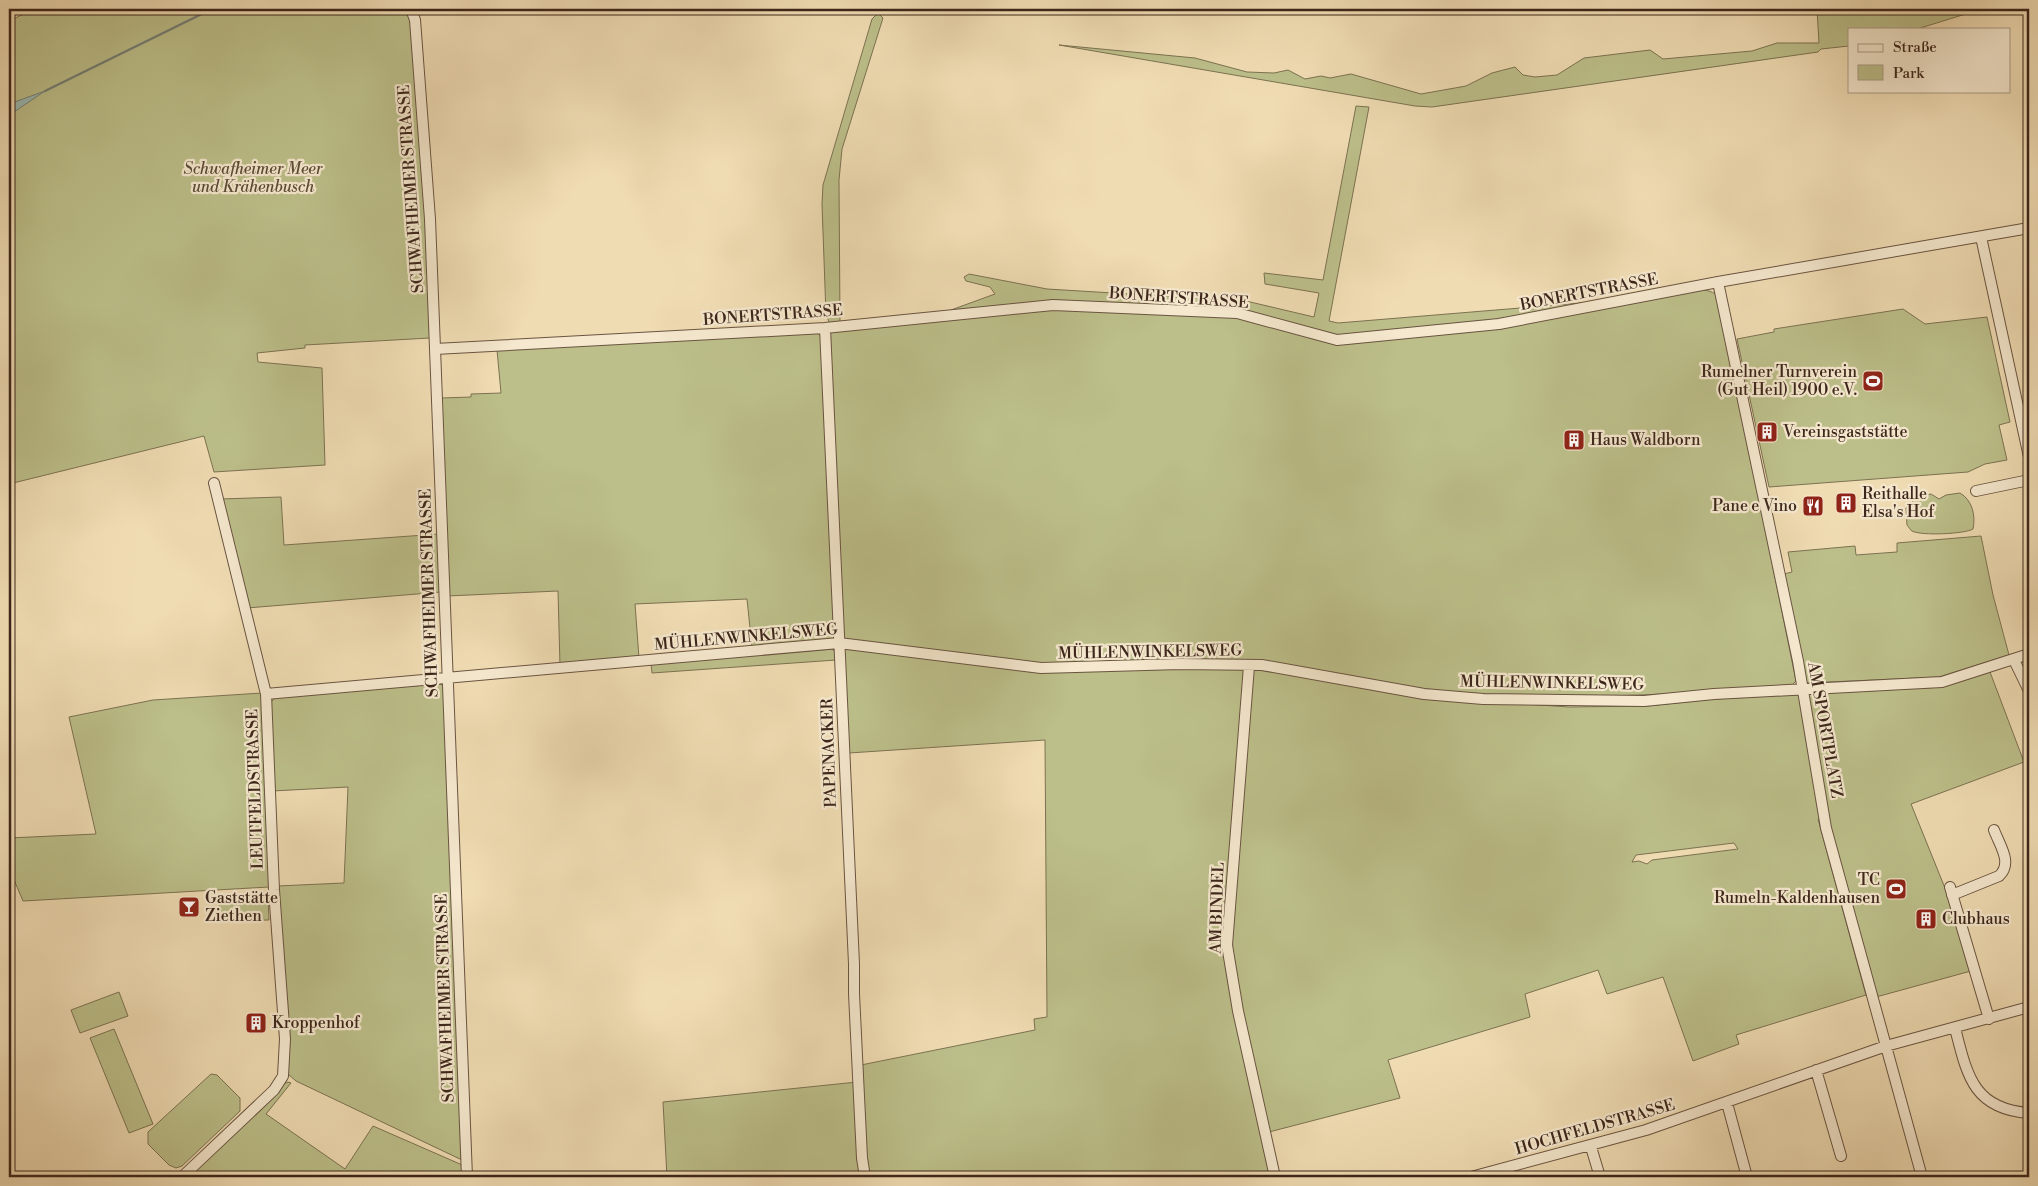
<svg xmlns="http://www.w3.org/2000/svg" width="2038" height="1186" font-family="'Libre Bodoni',serif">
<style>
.green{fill:#bcbf8a;stroke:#7c7252;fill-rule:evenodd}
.water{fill:#9bbab3;stroke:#757f76}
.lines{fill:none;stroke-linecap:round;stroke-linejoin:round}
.stream{stroke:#757f76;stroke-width:2.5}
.street-casing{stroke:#6a5441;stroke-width:12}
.street{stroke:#f5e8ce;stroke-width:10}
.labels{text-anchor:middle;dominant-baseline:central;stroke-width:4.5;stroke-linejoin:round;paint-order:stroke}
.park-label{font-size:16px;font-style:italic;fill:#5d4c37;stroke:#f5e8ce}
.street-label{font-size:16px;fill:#3d261b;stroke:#f5e8ce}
.poi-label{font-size:16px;fill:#3d261b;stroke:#f5e8ce;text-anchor:start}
</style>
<rect width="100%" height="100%" fill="#f0dcb3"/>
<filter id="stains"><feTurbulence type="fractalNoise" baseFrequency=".004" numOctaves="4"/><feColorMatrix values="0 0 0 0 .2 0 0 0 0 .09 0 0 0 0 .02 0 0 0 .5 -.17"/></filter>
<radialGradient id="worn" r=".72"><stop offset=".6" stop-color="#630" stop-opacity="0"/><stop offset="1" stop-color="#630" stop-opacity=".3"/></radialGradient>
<path class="green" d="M34,9H407L411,20L426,221L430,338L305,345V348L257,353L258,362L322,368L325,465L214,472L204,436L9,484V21Z
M1817,9H1982L1917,29H1849V46L1821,49L1818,52L1432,107L1415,106L1059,45L1195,58L1247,72L1274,73L1288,70L1305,79L1321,76L1330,78L1351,74L1421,94L1466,86L1492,73L1515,67L1523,75L1535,77L1557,75L1584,58L1650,50L1663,59L1752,51L1777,43H1819Z
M878,13L883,18L842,149L839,180L840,322L830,324L826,315L822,204L823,185L872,19Z
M1356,106L1369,107L1329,321L1338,323L1666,296C1682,293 1705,284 1718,296L1796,681L1790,687C1688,693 1587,700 1485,694C1404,690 1325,673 1245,660L1223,946L1271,1177H867L861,1065L1035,1030L1034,1019L1047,1017L1045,740L849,753L827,338L833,331L1006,307L951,310L995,294L990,287L966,281L964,277L969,274L1047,289L1246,301L1314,317L1319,293L1265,284L1264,273L1323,280Z
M1903,309L1925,324L1987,317L2010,422L1999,425L2007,460L1985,464L1968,472L1769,487L1737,339L1774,332V329Z
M815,332L826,338L834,639L752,647L747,599L635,604L639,658L560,666L558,591L447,596L442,398L471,397V394L501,393L497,350Z
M1960,493C1972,500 1976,515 1973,529C1965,534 1921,536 1912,531C1910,530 1909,527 1907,525L1906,508L1917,497L1931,494L1939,499L1946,495Z
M281,497L284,545L439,534L441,592L247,608L221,499Z
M1981,536L1993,595L2009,655L1939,677L1806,683L1784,574L1792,572L1788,552L1855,546L1856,555L1897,552V543Z
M832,649L836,653V660L652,673L651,664Z
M1259,669L1435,698L1569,707L1647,706L1715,699L1943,687L1990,672L2024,762L1911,804L1949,898L1971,971L1876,997L1826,815L1818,819L1866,995L1736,1035L1739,1044L1693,1061L1663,977L1607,994L1598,970L1525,994L1530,1017L1388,1060L1400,1098L1269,1132L1234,969L1231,943L1250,676L1254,670ZM1734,843L1738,849L1652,860L1647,864L1639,861L1632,862L1636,855Z
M438,684L444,685L462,1160L296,1081L288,1074L277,886L344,883L348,787L272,791L269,704L276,697Z
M262,693L269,887L23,901L9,868V838L96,834L69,717L153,700Z
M268,897L269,920L219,921V898Z
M119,992L128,1016L80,1033L71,1010Z
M114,1029L153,1124L129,1133L90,1038Z
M211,1074L217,1075L240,1098V1111L182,1166L176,1168L169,1165L148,1144V1132Z
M288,1082L291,1083L266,1114L345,1169L373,1126L460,1164L463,1166L464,1177H186L281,1085Z
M857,1082L863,1177H667L663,1102Z"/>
<path class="water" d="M45,91L11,114L9,115V104Z"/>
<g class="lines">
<path class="stream" d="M45,91L212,9"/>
<g class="street-casing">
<path id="street" d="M411,9L415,20L430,219L467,1177
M1981,237L2029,457
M1718,282L1798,661L1826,828L1922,1177
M825,328L854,964V994L862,1158L865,1177
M435,349L825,328L1053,305L1237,313L1337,340L1499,324L1718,282L2029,228
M1976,491L2029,480
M2014,660L2029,691
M1249,666L1227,945L1238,1011L1275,1177
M266,694L839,643L1041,668L1180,664L1262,665L1424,694L1483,699L1644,701L1714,694L1942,682L2029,654
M1950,887L1989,1019
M1952,895L1999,876C2013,863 2000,846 1994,830
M1955,1028C1967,1075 1973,1109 2029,1113
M1816,1070L1841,1156
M1727,1103L1747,1177
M1591,1147L1600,1177
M182,1177L274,1090L283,1076L285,1039L274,890L266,694L214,483
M1471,1177L1646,1130L1886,1046L2029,1007"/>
</g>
<use href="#street" class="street"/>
</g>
<defs>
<g id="stadium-square" transform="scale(1.125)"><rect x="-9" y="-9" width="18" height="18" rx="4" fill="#8f2418" stroke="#f5e8ce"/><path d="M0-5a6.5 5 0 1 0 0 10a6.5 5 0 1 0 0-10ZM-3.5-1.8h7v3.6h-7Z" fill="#fff"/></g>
<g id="building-square" transform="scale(1.125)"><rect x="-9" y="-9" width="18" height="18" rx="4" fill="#8f2418" stroke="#f5e8ce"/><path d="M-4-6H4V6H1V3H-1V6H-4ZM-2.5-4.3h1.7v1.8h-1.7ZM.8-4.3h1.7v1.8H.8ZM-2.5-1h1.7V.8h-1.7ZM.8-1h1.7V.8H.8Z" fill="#fff"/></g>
<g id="restaurant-square" transform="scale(1.125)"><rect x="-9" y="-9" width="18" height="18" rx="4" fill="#8f2418" stroke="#f5e8ce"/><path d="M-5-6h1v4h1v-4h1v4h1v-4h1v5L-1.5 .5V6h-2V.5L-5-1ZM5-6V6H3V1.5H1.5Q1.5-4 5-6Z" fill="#fff"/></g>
<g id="bar-square" transform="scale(1.125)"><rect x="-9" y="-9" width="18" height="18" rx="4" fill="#8f2418" stroke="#f5e8ce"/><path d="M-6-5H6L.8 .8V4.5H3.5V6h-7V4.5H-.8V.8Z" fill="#fff"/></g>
</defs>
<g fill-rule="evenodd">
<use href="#stadium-square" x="1873" y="381"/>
<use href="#building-square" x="1767" y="432"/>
<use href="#building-square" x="1574" y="440"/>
<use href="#building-square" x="1846" y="503"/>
<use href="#restaurant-square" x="1813" y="506"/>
<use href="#stadium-square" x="1896" y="889"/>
<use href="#bar-square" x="189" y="907"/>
<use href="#building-square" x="1926" y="919"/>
<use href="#building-square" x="256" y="1023"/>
</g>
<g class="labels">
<g class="park-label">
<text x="253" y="169">Schwafheimer Meer<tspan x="253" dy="18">und Krähenbusch</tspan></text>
</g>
<g class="street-label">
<text transform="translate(411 189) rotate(-94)">SCHWAFHEIMER STRASSE</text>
<text transform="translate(1589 292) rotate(-11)">BONERTSTRASSE</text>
<text transform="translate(1179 298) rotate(4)">BONERTSTRASSE</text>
<text transform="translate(773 315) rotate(-4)">BONERTSTRASSE</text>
<text transform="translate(429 593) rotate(-92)">SCHWAFHEIMER STRASSE</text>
<text transform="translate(746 637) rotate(-5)">MÜHLENWINKELSWEG</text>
<text transform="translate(1150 652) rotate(-1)">MÜHLENWINKELSWEG</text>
<text transform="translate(1552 683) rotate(1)">MÜHLENWINKELSWEG</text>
<text transform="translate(1825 730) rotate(80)">AM SPORTPLATZ</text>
<text transform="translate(829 753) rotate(-92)">PAPENACKER</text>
<text transform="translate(255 789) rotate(-92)">LEUTFELDSTRASSE</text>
<text transform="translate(1217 908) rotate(-88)">AM BINDEL</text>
<text transform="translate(445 998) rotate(-92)">SCHWAFHEIMER STRASSE</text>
<text transform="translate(1595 1127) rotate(-16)">HOCHFELDSTRASSE</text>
</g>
<g class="poi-label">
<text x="1857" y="372" text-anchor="end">Rumelner Turnverein<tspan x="1857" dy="18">(Gut Heil) 1900 e.V.</tspan></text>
<text x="1783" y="432">Vereinsgaststätte</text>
<text x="1590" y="440">Haus Waldborn</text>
<text x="1862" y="494">Reithalle<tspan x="1862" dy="18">Elsa's Hof</tspan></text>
<text x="1797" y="506" text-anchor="end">Pane e Vino</text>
<text x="1880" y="880" text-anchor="end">TC<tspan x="1880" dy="18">Rumeln-Kaldenhausen</tspan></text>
<text x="205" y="898">Gaststätte<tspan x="205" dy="18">Ziethen</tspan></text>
<text x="1942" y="919">Clubhaus</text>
<text x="272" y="1023">Kroppenhof</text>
</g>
</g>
<rect width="2038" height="1186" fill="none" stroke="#f0dcb3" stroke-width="30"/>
<rect x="10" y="10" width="2018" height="1166" fill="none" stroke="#3d261b" stroke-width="2.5"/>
<rect x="15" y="15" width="2008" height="1156" fill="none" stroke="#3d261b"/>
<rect x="1848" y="28" width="162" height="65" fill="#f5e8ce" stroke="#ab9a86"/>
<rect x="1858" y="44" width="25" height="8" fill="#f5e8ce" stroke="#ab9a86"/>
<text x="1893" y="52" font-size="15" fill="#3d261b">Straße</text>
<rect x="1858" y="65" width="25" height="15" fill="#bcbf8a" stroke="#ab9a86"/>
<text x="1893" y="78" font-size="15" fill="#3d261b">Park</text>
<rect width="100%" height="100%" filter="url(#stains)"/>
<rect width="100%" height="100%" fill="url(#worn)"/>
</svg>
